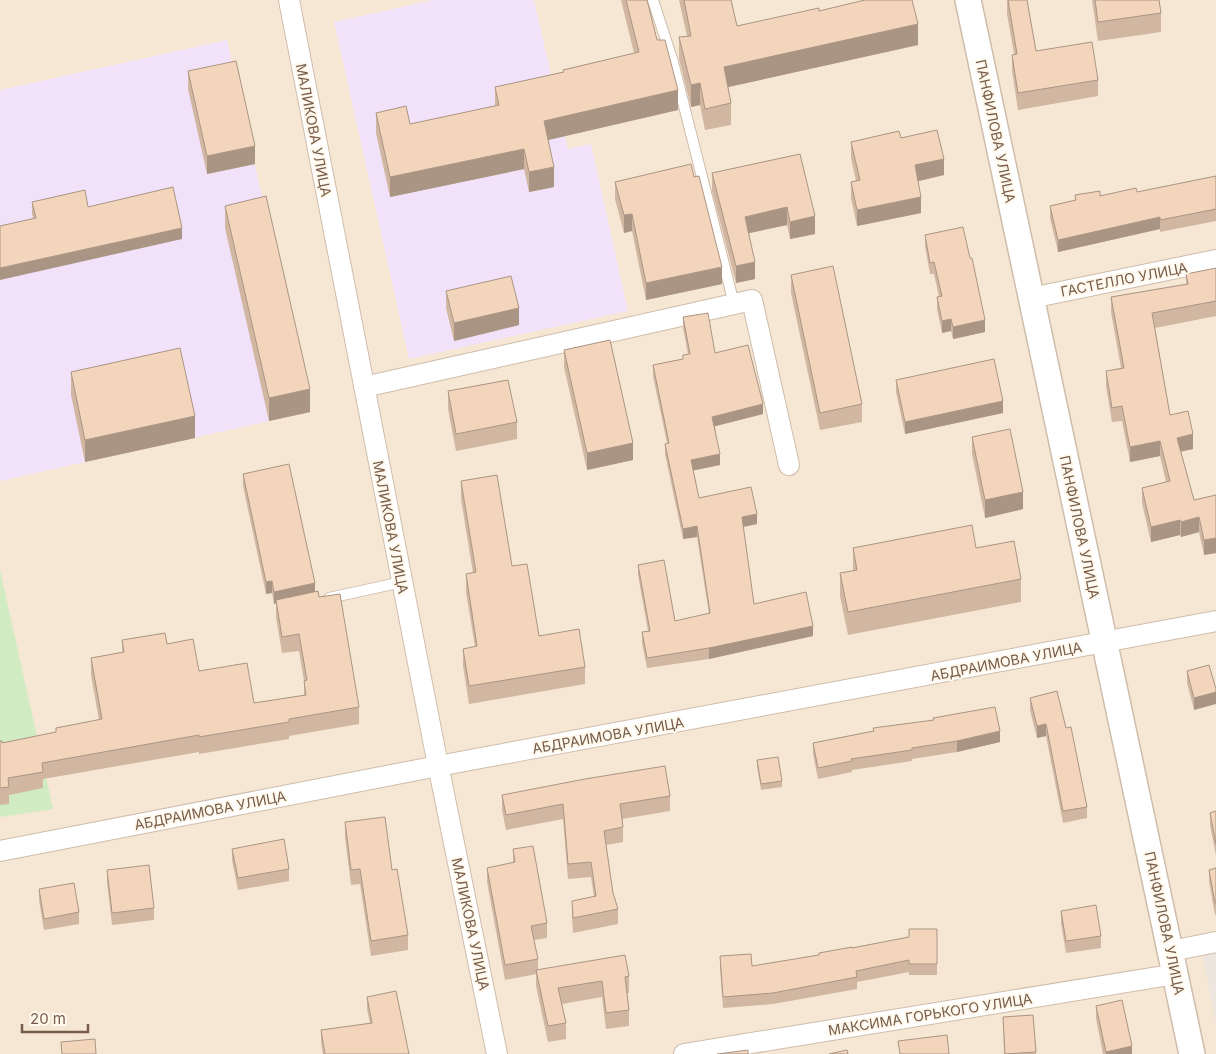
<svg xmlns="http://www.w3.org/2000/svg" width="1216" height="1054" font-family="Inter,sans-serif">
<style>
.residential{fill:#f5e7d3}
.industrial{fill:#ede6df}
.education{fill:#f2e2f9}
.green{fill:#d1ebc3}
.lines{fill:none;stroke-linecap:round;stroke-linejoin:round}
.service-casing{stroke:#cfbdab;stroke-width:12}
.minor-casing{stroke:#cfbdab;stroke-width:22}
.tertiary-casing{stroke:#cfbdab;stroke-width:28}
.service{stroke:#fff;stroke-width:10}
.minor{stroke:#fff;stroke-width:20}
.tertiary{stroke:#fff;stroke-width:25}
.wall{fill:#d1b7a2}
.shaded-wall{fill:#aa9584}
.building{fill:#f3d5bc;stroke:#aa9584}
.labels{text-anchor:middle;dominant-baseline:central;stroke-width:4;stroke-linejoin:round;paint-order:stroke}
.street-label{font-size:14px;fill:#765c49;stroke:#fff8ec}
</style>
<rect width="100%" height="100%" fill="#fdf5e5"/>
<path class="residential" d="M0,0H1216V1054H0Z"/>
<path class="industrial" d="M1216,951V1025L1202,953Z"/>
<path class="education" d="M433,0H534L568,149L591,144L628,311L409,359L334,22Z
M227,40L310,412L0,481V90Z"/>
<path class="green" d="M0,570L53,809L0,817Z"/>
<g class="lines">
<g class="service-casing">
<path id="service" d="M653,0L673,62L734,304
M329,598L402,582"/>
</g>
<g class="minor-casing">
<path id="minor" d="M289,0L434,745L497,1054
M1031,298L1216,260
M364,387L752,300L789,465
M0,851L438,766L1216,621
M1171,951L1216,942
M684,1054L1176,974"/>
</g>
<g class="tertiary-casing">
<path id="tertiary" d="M968,0L1192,1054"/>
</g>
<use href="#service" class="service"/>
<use href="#minor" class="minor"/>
<use href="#tertiary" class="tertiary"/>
</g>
<path class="wall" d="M621,0H647L657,40L678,110L548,140L554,187L529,192L524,169L390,197L376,133V113L410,124L495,106V87L563,72V70L634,53Z
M679,0H731L737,26L819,11L918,45L728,87L731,103V125L705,130L700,105L691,107L679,59V37L687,36Z
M1007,0H1027L1036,51L1098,80V96L1018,110L1012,71V55L1014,54L1007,14Z
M1092,0H1159L1161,13V32L1098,41Z
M188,71L255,164L207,174L188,89Z
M901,138L944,175L918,181L921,213L857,226L851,198V182L856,181L851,158V142Z
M800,154L815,234L790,239L787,225L749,233L755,279L736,283L712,191V173Z
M1216,176V221L1160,232V229L1058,252L1050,218V206L1075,200V195L1100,196L1137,192Z
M615,182L722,284L646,300L632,231L624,233L615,199Z
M32,202L182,239L33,218L32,214Z
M225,206L310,412L269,421L225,228Z
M925,235L985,332L953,339L951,331L942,333L937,309V297H939L934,274H930L925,246Z
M1216,268V316L1155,328L1170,415L1193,449L1181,452L1194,500L1216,495V553L1204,555L1199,532L1181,537L1180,535L1151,542L1142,503V488L1166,482L1160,456L1130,462L1122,421L1112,422L1106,386V371L1121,368L1111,312V297L1186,284V274Z
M791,275L862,404V422L820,430L791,293Z
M446,291L519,325L454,341L446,308Z
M683,317L715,353L763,414L715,426L720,465L693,470L699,498L757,524L743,527L754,604L813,636L709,659L647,668L642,643V632L648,631L638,575V565L675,621L709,614L697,537L683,539L665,454V444L667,443L653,376V365L683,359V355L688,354L683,328Z
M564,350L633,460L587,470L564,367Z
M71,372L195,438L85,462L71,395Z
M896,380L1003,413L905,434L896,392Z
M448,391L517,422V439L456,451L448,409Z
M972,437L1023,509L985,518L972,454Z
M243,474L315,592L319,597L359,707V724L289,736V739L199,754V752L43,779V788L9,795V804L0,805V741L2,743L56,732V728L99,720L91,675V658L122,652V640L167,644L199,671L254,703L304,695V681L299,651L282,653L276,617V603L274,604L272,593L266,594L243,486Z
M461,481L512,566L539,636L585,667V684L469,704L463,666V649L475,647L466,592V574L473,573L461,499Z
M853,548H976L1021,579V602L848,635L840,596V573L853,571Z
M1209,665L1194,710L1187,683V671Z
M1030,698L1066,728L1087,807V818L1063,823L1046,736L1037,738L1030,710Z
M873,728L1000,742L957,752L912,759V761L852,770V772L818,779L813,754V743L873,731Z
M757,760L782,781V787L761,790L757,766Z
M502,795L670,796V811L622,819L623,827V842L606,845L613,893L618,909V924L573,933L572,916V901L594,897L591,877L568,879L563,819L506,830L502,810Z
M1216,811V856L1210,825V813Z
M345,822L392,870L408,935V950L371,956L360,884L351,885L345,837Z
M232,849L289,869V881L238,890L232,860Z
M513,849L547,923V938L534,940L538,959V970L629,976V993H627L629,1010V1026L606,1029L602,997L562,1004L566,1023V1039L548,1042L536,986V974L505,980L487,882V868L513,863Z
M1216,868V915H1215L1209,881V870Z
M107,870L154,908V920L112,925L107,882Z
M39,889L79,912V924L44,930L39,900Z
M1061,911L1101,936V948L1066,953L1061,923Z
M937,929V975H909V972L857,982V989L773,1004L723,1008L720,967V956L752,966L819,955V953L852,948L909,937Z
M367,997L409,1054H323L321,1042V1030L370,1023L367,1009Z
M1096,1006L1132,1054H1103L1096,1018Z
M1033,1015L1036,1054H1004L1003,1017Z"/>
<path class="shaded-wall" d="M918,24V45L724,88V67Z
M700,83V105L691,107V85Z
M678,90V110L544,141V121Z
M255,146V164L207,174V156Z
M524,149V169L390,197V177Z
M944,159V175L915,182V165Z
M554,167V187L529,192V172Z
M921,197V213L857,226V210Z
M787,207V225L745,234V217Z
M632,214V231L624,233V215Z
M815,216V234L790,239V222Z
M1160,217V229L1058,252V240Z
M182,228V239L0,280V268Z
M755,262V279L736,283V266Z
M722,267V284L646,300V283Z
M519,308V325L454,341V323Z
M951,319V331L942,333V321Z
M985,320V332L953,339V327Z
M310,389V412L269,421V398Z
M1003,401V413L905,434V422Z
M763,404V414L712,427V417Z
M195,416V438L85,462V440Z
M1193,434V449L1177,452V438Z
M1160,441V456L1130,462V447Z
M633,443V460L587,470V453Z
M720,454V465L691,471V460Z
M1023,492V509L985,518V500Z
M757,514V524L742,527V517Z
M1199,517V532L1181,537V522Z
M1180,520V535L1151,542V527Z
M697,526V537L683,539V529Z
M1216,538V553L1204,555V540Z
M272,581V593L266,594V582Z
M315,583V594L276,600V603L274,604V592Z
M813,626V636L709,659V648Z
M1216,692V704L1194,710V698Z
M1046,724V736L1037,738V726Z
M1000,731V742L957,752V741Z
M1132,1046V1054H1106V1052Z"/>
<path class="building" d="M626,0H647L657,40H665L678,90L544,121L554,167L529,172L524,149L390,177L376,113L406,106L410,124L499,105L495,87L564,72L563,70L639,52Z
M684,0H731L737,26L819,8V11L865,0H912L918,24L724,67L731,103L705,109L700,83L691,85L679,37L691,36Z
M1008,0H1027L1036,51L1092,42L1098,80L1018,93L1012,55L1017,54Z
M1095,0H1159L1161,13L1098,22Z
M236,61L255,146L207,156L188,71Z
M937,130L944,159L915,165L921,197L857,210L851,182L860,180L851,142L899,131L901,138Z
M800,154L815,216L790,222L787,207L745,217L755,262L736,266L712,173Z
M691,164L694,177L699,176L722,267L646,283L632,214L624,215L615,182Z
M1216,176V209L1160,220V217L1058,240L1050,206L1076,200L1075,195L1100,191V196L1136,188L1137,192Z
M173,187L182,228L0,268V226L36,218L32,202L85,190L88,207Z
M266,196L310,389L269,398L225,206Z
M963,227L970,258H972L985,320L953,327L951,319L942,321L937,297L942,296L934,262L930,263L925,235Z
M833,266L862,404L820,413L791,275Z
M1216,268V301L1152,313L1170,415L1188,411L1193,434L1177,438L1194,500L1216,495V538L1204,540L1199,517L1181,522L1180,520L1151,527L1142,488L1170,481L1160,441L1130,447L1122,406L1112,408L1106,371L1124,368L1111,297L1188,284L1186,274Z
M511,276L519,308L454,323L446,291Z
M708,313L715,353L748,345L763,404L712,417L720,454L691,460L699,498L751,487L757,514L742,517L754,604L806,592L813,626L709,648L647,658L642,632L650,631L638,565L664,560L675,621L710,613L697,526L683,529L665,444L669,443L653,365L683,359V355L690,354L683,317Z
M610,340L633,443L587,453L564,350Z
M180,348L195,416L85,440L71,372Z
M994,359L1003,401L905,422L896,380Z
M508,380L517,422L456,434L448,391Z
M1010,429L1023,492L985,500L972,437Z
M289,464L315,583L274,592L272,581L266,582L243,474Z
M497,475L512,566L527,564L539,636L579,629L585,667L469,686L463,649L477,646L466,574L476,572L461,481Z
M972,525L976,548L1014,541L1021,579L848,612L840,573L857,570L853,548Z
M318,591L319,597L340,594L359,707L289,719V722L199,737V735L42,763L43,772L8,778L9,787L0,788V741H2V743L56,732V728L102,719L91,658L124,652L122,640L165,633L167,644L193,639L199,671L247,663L254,703L306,695L304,681L307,680L299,634L282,637L276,600Z
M1209,665L1216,689V692L1194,698L1187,671Z
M1057,691L1066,728L1071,727L1087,807L1063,811L1046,724L1037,726L1030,698Z
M995,707L1000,731L957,741L912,748V750L851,759L852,761L818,768L813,743L874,731L873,728L934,720L933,718Z
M778,757L782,781L761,784L757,760Z
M665,766L670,796L620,804L623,827L604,831L613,893L618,909L573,918L572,901L596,896L591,862L568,864L563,804L506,815L502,795L585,779Z
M1216,811V844L1210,813Z
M385,817L392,870L397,869L408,935L371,941L360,869L351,870L345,822Z
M284,839L289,869L238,878L232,849Z
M533,846L547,923L531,926L538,959L505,965L487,868L515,862L513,849Z
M149,865L154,908L112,913L107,870Z
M1216,868V903H1215L1209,870Z
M74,883L79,912L44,919L39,889Z
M1096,905L1101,936L1066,941L1061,911Z
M909,929H937V964H909V960L856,971L857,977L773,993L723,997L720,956L751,954L752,966L819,955V953L852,947V948L909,937Z
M625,955L629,976L625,977L629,1010L606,1013L602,981L558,988L566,1023L548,1026L536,970Z
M396,991L409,1054H325L321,1030L372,1023L367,997Z
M1122,1000L1132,1046L1106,1052L1096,1006Z
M1033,1015L1036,1052L1005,1054L1003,1017Z
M947,1035L949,1054H900L898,1041Z
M95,1039L96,1054H62L61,1042Z
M748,1050V1054H717Z
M847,1050L848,1054H829Z"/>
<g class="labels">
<g class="street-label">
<text transform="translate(314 130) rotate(79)">МАЛИКОВА УЛИЦА</text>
<text transform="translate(996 131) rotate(78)">ПАНФИЛОВА УЛИЦА</text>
<text transform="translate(1124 279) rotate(-11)">ГАСТЕЛЛО УЛИЦА</text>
<text transform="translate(391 527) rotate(79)">МАЛИКОВА УЛИЦА</text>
<text transform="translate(1080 527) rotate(78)">ПАНФИЛОВА УЛИЦА</text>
<text transform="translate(1006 661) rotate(-11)">АБДРАИМОВА УЛИЦА</text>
<text transform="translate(608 735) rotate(-10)">АБДРАИМОВА УЛИЦА</text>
<text transform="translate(210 810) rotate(-11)">АБДРАИМОВА УЛИЦА</text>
<text transform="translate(1165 923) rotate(78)">ПАНФИЛОВА УЛИЦА</text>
<text transform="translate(471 924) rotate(78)">МАЛИКОВА УЛИЦА</text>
<text transform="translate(930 1014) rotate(-9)">МАКСИМА ГОРЬКОГО УЛИЦА</text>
</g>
</g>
<path d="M22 1024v8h66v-8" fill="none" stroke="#765c49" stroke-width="2.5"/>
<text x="30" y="1024" font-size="15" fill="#765c49" stroke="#fff8ec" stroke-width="4" paint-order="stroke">20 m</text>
</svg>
